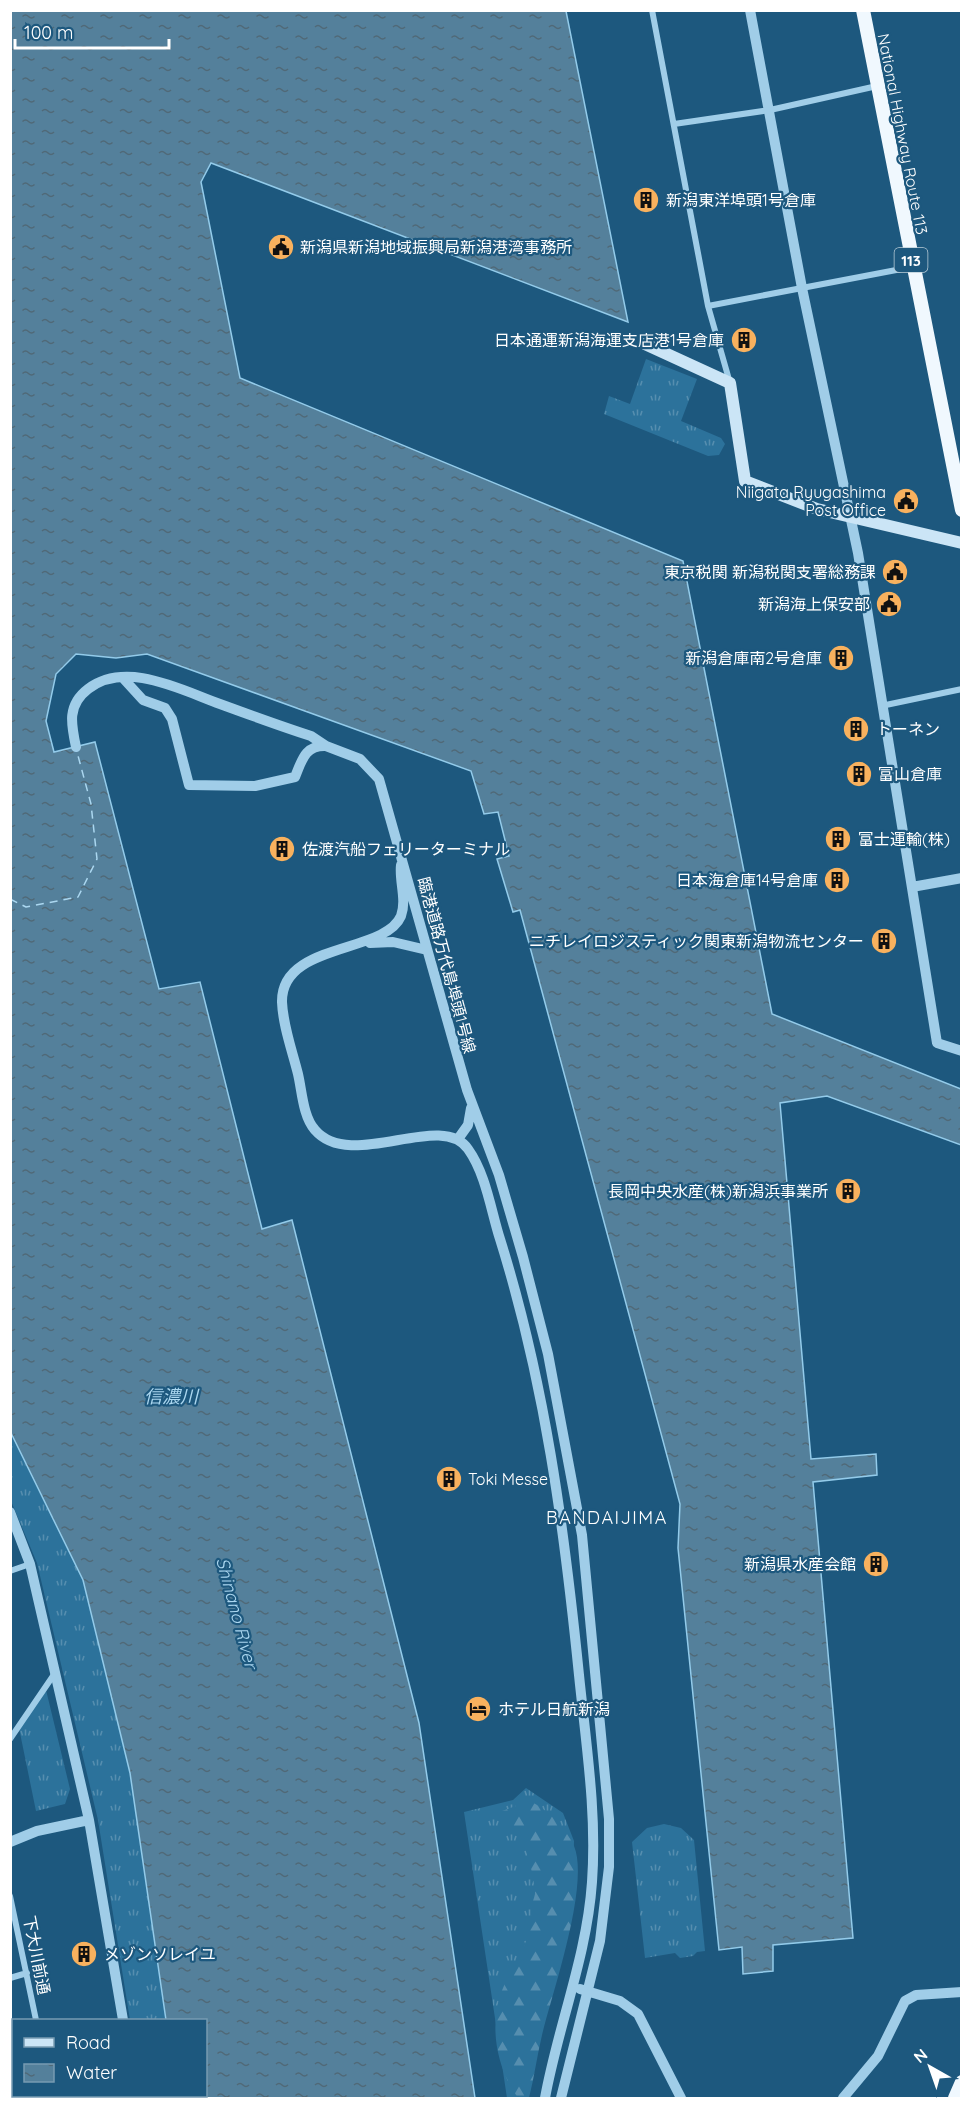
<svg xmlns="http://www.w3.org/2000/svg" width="972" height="2109" font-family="Quicksand,'Noto Sans JP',sans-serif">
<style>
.grass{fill:url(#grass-tufts)}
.forest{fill:url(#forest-firs)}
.water{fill:url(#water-ripples);stroke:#93cbea;stroke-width:1.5}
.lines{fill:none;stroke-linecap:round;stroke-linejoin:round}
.ferry{stroke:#abd7f0;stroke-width:1.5;stroke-dasharray:8 6;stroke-linecap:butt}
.minor{stroke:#a0cde8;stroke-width:6}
.tertiary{stroke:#a0cde8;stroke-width:10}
.secondary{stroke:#cbe5f6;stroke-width:12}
.trunk{stroke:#f0f8fe;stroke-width:14}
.labels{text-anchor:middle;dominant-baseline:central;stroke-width:4.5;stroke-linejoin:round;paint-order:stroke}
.shield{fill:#1d587e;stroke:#bbcdd8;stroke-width:1.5}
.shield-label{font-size:15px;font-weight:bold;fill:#fff}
.street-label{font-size:16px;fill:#fff;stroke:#1d587e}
.poi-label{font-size:16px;fill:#fff;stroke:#1d587e;text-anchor:start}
.water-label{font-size:18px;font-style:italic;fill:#abd7f0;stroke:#1d587e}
.neighbourhood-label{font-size:18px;letter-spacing:1.5px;fill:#fff;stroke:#1d587e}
</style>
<defs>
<pattern id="grass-tufts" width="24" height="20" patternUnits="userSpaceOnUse" patternTransform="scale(1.5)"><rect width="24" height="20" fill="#2c729b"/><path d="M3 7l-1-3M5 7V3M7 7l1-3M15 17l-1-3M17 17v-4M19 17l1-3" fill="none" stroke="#568eaf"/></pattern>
<pattern id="forest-firs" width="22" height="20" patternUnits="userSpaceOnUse" patternTransform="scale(1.5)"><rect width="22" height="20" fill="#2c729b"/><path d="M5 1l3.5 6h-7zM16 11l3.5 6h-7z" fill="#568eaf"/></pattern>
<pattern id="water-ripples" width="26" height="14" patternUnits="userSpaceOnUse" patternTransform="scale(1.5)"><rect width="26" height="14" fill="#54809b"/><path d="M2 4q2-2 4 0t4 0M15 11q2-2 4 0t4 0" fill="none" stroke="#506977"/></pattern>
</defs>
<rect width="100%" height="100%" fill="#1d587e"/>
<path class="grass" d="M646,359L697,379L681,421L721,438L725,444L719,455L708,456L604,414L609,396L630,404Z
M10,1433L83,1580L130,1773L166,2020H130L98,1820L37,1563L11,1501Z
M46,1690L70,1789L65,1804L36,1811L19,1728Z
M526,1788L563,1813L574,1841L572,1905L522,2098H507L464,1812L513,1800Z
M664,1824L681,1828L694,1840L705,1951L697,1952L693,1956L680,1958L675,1953L645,1958L632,1842L647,1828Z"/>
<path class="forest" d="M530,1801C548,1810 565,1827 574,1846C590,1885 552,1993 542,2035C537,2056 534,2078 529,2098H518C497,2068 489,2029 501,1993C510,1970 525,1950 531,1926C533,1920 531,1914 531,1908C532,1903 534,1899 535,1894C535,1881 526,1842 518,1832C511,1824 504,1822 502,1811Z"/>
<path class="water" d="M11,11H566L628,322L211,163L201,182L240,378L683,561L772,1014L961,1089V1145L827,1096L780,1103L811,1459L876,1454L877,1475L813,1482L853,1938L773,1945V1971L743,1974L742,1947L719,1950L678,1548L680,1504L520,910L513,912L497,859L509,856L498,812L484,814L471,771L147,654L116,658L76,654L56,674L46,721L54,752L95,742L159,989L200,982L262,1229L292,1220L419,1723L475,2098H177V2096H206V2020H166L130,1773L83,1580L11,1433Z"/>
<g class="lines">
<path class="ferry" d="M10,899L26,907L78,897L97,859L91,804L77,752"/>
<path class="minor" d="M652,10L708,306L730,383
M674,124L770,110L877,86
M708,306L912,267
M881,706L962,689
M10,1571L30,1564
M10,1739L55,1673
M10,1896L36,2020
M10,1978L27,1973
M50,2096L51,2098"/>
<path class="tertiary" d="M750,10L802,288L858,553L937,1043L962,1051
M122,677L143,700L165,708L172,719L189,785L255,786L295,777C302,760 305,745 326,746
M76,747C71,724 67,705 88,689C126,660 181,690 220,704C250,715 280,726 311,736L326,746L360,759L379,779L467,1090L499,1175L523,1257L548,1354L582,1535L609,1819V1867L600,1941L561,2098
M401,865C399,881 407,900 401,916C385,954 281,942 282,1002C283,1026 292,1050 298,1074C302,1091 303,1117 315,1130C351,1172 441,1110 468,1149C486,1174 491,1211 500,1239C545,1383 564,1526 579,1675C586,1744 597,1813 592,1882C587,1956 558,2026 545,2098
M912,887L962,878
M370,943L393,942L427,950
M458,1139L468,1125L471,1108
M10,1512L30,1564L89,1820L123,2020
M10,1842L37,1831L89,1820
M580,1989L620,2001L638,2014L681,2098
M10,2074H14
M134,2096V2098
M843,2098L878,2056L905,2001L916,1995L962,1992"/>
<path class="secondary" d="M645,344L730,383L745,481L817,509L962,543"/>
<path class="trunk" d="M863,10L962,510
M955,2098L962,2082"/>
</g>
<defs>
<g id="building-disc" transform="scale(1.35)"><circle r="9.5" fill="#f8b15e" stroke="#1d587e"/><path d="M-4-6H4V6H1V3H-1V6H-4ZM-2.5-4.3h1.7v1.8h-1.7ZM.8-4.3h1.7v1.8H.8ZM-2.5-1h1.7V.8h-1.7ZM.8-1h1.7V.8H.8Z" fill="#111"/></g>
<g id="civic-disc" transform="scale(1.35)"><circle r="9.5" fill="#f8b15e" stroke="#1d587e"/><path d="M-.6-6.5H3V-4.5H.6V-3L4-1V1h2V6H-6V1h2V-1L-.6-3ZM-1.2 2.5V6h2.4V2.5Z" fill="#111"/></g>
<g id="hotel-disc" transform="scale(1.35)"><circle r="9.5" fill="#f8b15e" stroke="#1d587e"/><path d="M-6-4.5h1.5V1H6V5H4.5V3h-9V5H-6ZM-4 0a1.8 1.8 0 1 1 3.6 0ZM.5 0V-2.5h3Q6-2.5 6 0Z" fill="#111"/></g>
</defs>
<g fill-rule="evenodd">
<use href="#building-disc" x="646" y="200"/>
<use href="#civic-disc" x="281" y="247"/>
<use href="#building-disc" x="744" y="340"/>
<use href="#civic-disc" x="906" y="501"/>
<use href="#civic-disc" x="895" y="572"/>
<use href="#civic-disc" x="889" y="604"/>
<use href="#building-disc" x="841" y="658"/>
<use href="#building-disc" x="856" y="729"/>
<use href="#building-disc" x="859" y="774"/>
<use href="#building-disc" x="838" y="839"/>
<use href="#building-disc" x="282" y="849"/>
<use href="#building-disc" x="837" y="880"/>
<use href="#building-disc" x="884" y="941"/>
<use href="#building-disc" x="848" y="1191"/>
<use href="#building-disc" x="449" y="1479"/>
<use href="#building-disc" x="876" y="1564"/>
<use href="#hotel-disc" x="478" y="1709"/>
<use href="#building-disc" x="84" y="1954"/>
</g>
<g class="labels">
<rect class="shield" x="894.5" y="248" width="33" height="24" rx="4.5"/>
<g class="shield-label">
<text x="911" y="260">113</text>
</g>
<g class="street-label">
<text transform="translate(903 134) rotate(79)">National Highway Route 113</text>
<text transform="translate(447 965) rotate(75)">臨港道路万代島埠頭1号線</text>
<text transform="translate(37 1955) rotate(79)">下大川前通</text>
</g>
<g class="poi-label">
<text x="666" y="200">新潟東洋埠頭1号倉庫</text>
<text x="300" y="247">新潟県新潟地域振興局新潟港湾事務所</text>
<text x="724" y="340" text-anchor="end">日本通運新潟海運支店港1号倉庫</text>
<text x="886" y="492" text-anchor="end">Niigata Ryugashima<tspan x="886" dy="18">Post Office</tspan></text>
<text x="876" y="572" text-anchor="end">東京税関 新潟税関支署総務課</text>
<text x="870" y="604" text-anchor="end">新潟海上保安部</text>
<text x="822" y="658" text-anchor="end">新潟倉庫南2号倉庫</text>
<text x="876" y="729">トーネン</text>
<text x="878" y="774">富山倉庫</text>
<text x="858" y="839">富士運輸(株)</text>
<text x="302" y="849">佐渡汽船フェリーターミナル</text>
<text x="818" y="880" text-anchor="end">日本海倉庫14号倉庫</text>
<text x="864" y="941" text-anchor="end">ニチレイロジスティック関東新潟物流センター</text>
<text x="828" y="1191" text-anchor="end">長岡中央水産(株)新潟浜事業所</text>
<text x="468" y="1479">Toki Messe</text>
<text x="856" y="1564" text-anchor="end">新潟県水産会館</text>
<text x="498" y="1709">ホテル日航新潟</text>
<text x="104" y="1954">メゾンソレイユ</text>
</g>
<g class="water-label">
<text x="171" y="1396">信濃川</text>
<text transform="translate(237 1613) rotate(75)">Shinano River</text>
</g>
<g class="neighbourhood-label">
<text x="607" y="1517">BANDAIJIMA</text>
</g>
</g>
<rect width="972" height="2109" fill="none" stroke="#ffffff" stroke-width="24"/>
<rect x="12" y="2019" width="195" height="78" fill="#1d587e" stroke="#779bb2" stroke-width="1.5"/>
<rect x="24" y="2038" width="30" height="9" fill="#cbe5f6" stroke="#779bb2" stroke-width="1.5"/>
<text x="66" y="2049" font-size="18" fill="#ffffff">Road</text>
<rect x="24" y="2064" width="30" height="18" fill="url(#water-ripples)" stroke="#779bb2" stroke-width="1.5"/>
<text x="66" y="2079" font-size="18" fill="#ffffff">Water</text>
<g transform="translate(930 2067) rotate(320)" stroke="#1d587e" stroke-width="4.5" paint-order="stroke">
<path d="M0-4.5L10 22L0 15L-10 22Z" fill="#ffffff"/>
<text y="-9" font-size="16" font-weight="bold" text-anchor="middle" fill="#ffffff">N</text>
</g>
<path d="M15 39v9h154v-9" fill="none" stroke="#ffffff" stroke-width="3"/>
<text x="24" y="39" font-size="18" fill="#ffffff" stroke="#1d587e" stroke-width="4.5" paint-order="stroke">100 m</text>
</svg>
